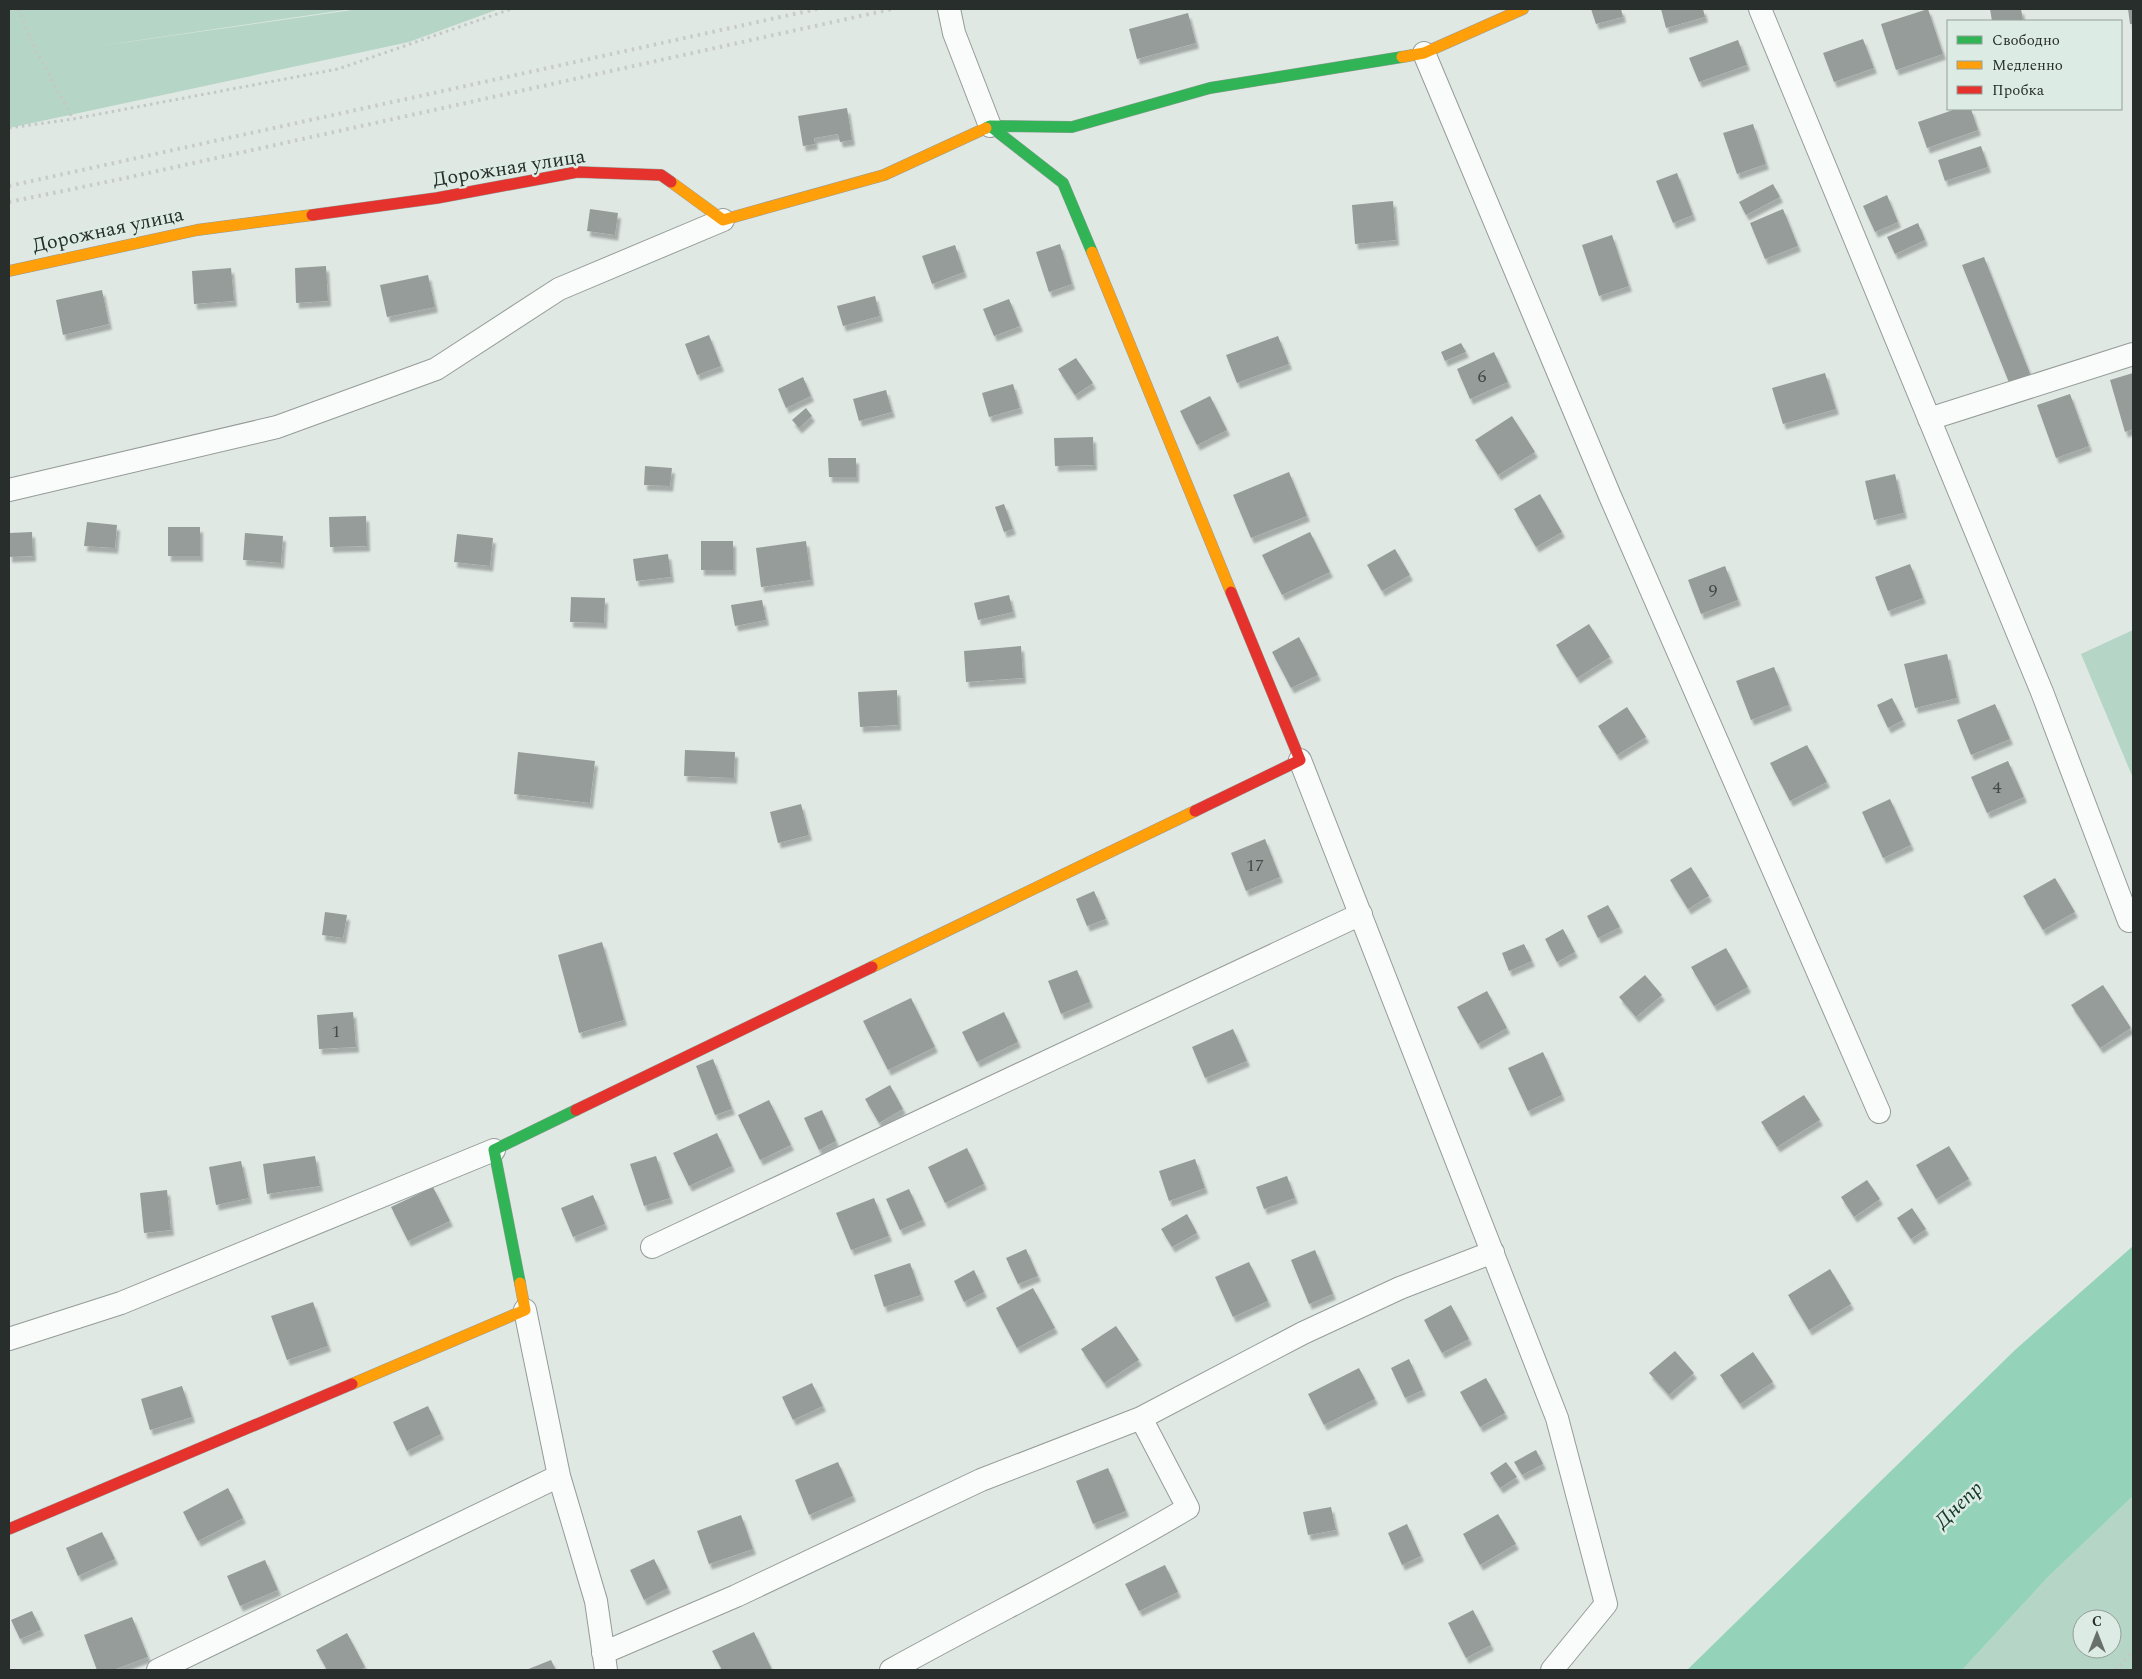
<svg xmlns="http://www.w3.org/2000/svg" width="2142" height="1679" font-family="Spectral,serif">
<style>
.green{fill:#b5d5c6;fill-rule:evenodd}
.water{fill:#94d3b9}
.building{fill:#969c99;filter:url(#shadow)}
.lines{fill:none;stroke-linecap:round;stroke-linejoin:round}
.street-casing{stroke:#959c98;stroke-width:24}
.fast-casing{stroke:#959c98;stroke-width:12}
.slow-casing{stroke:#959c98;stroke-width:12}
.jam-casing{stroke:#959c98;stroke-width:12}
.path{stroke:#c4c8c6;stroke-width:3;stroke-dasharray:2.5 4;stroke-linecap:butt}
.street{stroke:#fafcfb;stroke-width:22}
.fast{stroke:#30b455;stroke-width:11}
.slow{stroke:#ff9f0a;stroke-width:11}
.jam{stroke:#e5322d;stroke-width:11}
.rail{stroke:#c8cbca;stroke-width:4;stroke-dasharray:2.5 5;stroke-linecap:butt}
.labels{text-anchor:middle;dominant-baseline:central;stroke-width:5;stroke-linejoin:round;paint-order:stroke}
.number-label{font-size:18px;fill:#444a46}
.street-label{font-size:20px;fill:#282e2b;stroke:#dcebe4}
.water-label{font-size:21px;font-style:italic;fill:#113829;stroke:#dcebe4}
</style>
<defs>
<filter id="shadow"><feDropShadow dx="3" dy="5.5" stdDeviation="1" flood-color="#0004"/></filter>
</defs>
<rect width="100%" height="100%" fill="#e0e8e4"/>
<path class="green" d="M9,9H352L85,48L359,9H499L409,42L9,128Z
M2133,630V778L2081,654Z
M2133,1496V1670H1962L2048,1577ZM2082,1619H2112V1649H2082Z"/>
<path class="water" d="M2133,1246V1496L2048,1577L1962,1670H1687L2015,1350Z"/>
<path class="building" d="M1591,9H1621L1623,17L1596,24Z
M1661,9H1703L1705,17L1666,28Z
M1928,9L1943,54L1896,70L1881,24Z
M1990,9H2021L2023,21H1992Z
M2128,9H2133V24H2130Z
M1188,13L1196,43L1137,59L1129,29Z
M1863,39L1874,68L1834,82L1823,53Z
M1738,40L1747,65L1699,82L1689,58Z
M847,108L852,140L840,142L838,134L814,138L815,144L803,146L798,116Z
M1956,109H1971L1978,130L1927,148L1918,122Z
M1753,124L1766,164L1737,174L1723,133Z
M1981,146L1988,167L1945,181L1938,160Z
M1677,173L1693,215L1673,223L1656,181Z
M1773,184L1780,197L1746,215L1739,202Z
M1887,195L1898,222L1875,232L1863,206Z
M1393,201L1396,240L1355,244L1352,205Z
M590,209L618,213L615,235L587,231Z
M1783,209L1798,246L1765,259L1750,223Z
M1918,223L1925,240L1895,254L1887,237Z
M1612,235L1629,286L1599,296L1582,245Z
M1060,244L1072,284L1049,292L1036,252Z
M955,245L964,272L932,284L922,256Z
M1984,257L2031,376L2010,385L1962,265Z
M326,266L328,301L296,303L295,268Z
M231,268L234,301L194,304L192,271Z
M428,275L435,307L387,317L380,285Z
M102,290L109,324L63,335L56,300Z
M875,296L880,316L843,326L837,306Z
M1009,299L1020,326L994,336L983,309Z
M709,335L721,366L697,375L685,344Z
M1278,336L1289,364L1237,383L1226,355Z
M1461,343L1466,352L1445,361L1441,352Z
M1494,352L1508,382L1470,399L1457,369Z
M1076,358L1093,383L1075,395L1058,369Z
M1825,373L1836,409L1783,424L1772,388Z
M2133,373V429L2125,432L2110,380Z
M803,377L811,396L786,408L778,389Z
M1013,384L1020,408L989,417L982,393Z
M886,390L892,412L859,421L853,399Z
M2070,394L2089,446L2056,458L2037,405Z
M1210,396L1227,430L1197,445L1180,411Z
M806,408L812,416L799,428L792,420Z
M1512,416L1535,452L1498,475L1475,440Z
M1093,437L1094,465L1055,466L1054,438Z
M828,458H856V477H829Z
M645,466L672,468L670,486L644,485Z
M1289,472L1307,516L1251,538L1233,495Z
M1895,474L1904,513L1874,520L1865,481Z
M1540,494L1562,532L1536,547L1514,509Z
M1004,504L1013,529L1004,532L995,507Z
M366,516L367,546L330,547L329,517Z
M87,522L117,525L115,548L84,546Z
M168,527H200V556H168Z
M32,532L33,556L9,557V533Z
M1310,532L1330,572L1282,595L1262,555Z
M245,533L283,536L281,563L243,560Z
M457,534L493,538L490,566L454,562Z
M701,541H733V570H701Z
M806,541L811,580L761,587L756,548Z
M1395,549L1410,575L1382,591L1367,565Z
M668,554L671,577L636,581L633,559Z
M1910,564L1923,598L1888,611L1875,577Z
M1725,566L1738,600L1701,614L1688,580Z
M1009,595L1013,612L978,620L974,603Z
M571,597L605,598L604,623L570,622Z
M762,600L766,620L735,626L731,605Z
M1589,624L1610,657L1577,678L1556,645Z
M1299,637L1318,675L1291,688L1272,652Z
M1021,646L1023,678L966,682L964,651Z
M1947,654L1957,698L1915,708L1904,664Z
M1774,667L1789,705L1751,720L1736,681Z
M897,690L898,725L860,727L858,692Z
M1892,698L1903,720L1888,728L1877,705Z
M1995,704L2010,739L1971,755L1957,720Z
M1627,707L1646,737L1617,755L1598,726Z
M1807,745L1827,782L1790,801L1770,763Z
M685,750L735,752L734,778L684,776Z
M518,752L595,761L590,803L514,794Z
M2008,761L2024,797L1987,813L1971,777Z
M1890,799L1911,845L1883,858L1862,812Z
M801,804L809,835L778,843L770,812Z
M1265,839L1280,877L1246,891L1231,853Z
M1691,867L1709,896L1688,909L1670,880Z
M2055,878L2075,912L2043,930L2023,896Z
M1094,891L1106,919L1087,926L1076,899Z
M1608,905L1620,927L1598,938L1587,916Z
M325,912L347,915L343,938L322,935Z
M1563,929L1575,952L1557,962L1545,939Z
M602,942L624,1020L579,1033L558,955Z
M1524,944L1532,961L1509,971L1502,953Z
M1726,948L1748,987L1714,1006L1691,967Z
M1077,970L1090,1002L1061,1014L1048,981Z
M1645,975L1662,995L1636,1017L1619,997Z
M2103,985L2131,1028L2100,1048L2071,1005Z
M1487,991L1507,1028L1478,1044L1457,1007Z
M911,998L935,1047L888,1070L863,1021Z
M353,1012L356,1047L319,1049L317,1015Z
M1004,1012L1018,1042L977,1062L962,1032Z
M1233,1029L1247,1061L1205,1078L1192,1047Z
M1543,1052L1562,1095L1528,1111L1508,1068Z
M713,1059L732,1109L715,1115L696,1066Z
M890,1085L903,1109L879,1123L865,1099Z
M1804,1095L1820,1120L1777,1147L1761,1122Z
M769,1100L791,1145L760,1160L738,1115Z
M822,1110L836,1141L819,1150L804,1118Z
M717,1133L732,1166L689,1186L673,1153Z
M1949,1146L1969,1179L1936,1199L1916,1165Z
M967,1148L984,1184L945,1203L928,1167Z
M315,1156L320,1186L267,1194L263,1164Z
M656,1156L670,1198L644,1206L630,1164Z
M1195,1159L1205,1188L1169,1201L1159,1171Z
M241,1161L249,1198L216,1205L209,1167Z
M1287,1176L1295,1198L1264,1209L1256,1187Z
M1867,1180L1880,1199L1854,1217L1841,1197Z
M433,1187L450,1221L408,1241L391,1207Z
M909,1189L923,1220L900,1230L886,1199Z
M167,1190L171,1230L144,1233L140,1193Z
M593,1195L605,1224L573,1237L561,1208Z
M874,1198L889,1236L851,1250L836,1213Z
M1912,1208L1926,1229L1911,1239L1897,1218Z
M1187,1214L1197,1233L1172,1247L1161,1229Z
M1026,1249L1038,1276L1018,1284L1006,1258Z
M1315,1250L1333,1294L1309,1304L1291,1260Z
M1249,1262L1268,1301L1233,1317L1215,1277Z
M910,1263L921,1295L884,1307L874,1275Z
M1830,1269L1851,1304L1809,1330L1788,1295Z
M974,1270L984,1292L964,1302L954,1281Z
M1033,1288L1055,1328L1017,1348L996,1308Z
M313,1302L328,1346L287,1360L271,1316Z
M1451,1305L1469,1339L1442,1353L1424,1320Z
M1116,1326L1139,1360L1104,1383L1081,1349Z
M1675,1351L1694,1373L1669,1395L1649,1373Z
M1753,1352L1773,1382L1740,1404L1720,1375Z
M1409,1359L1423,1390L1405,1398L1391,1368Z
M1359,1368L1375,1399L1324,1425L1308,1394Z
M1486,1378L1505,1413L1480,1427L1460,1392Z
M812,1383L823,1406L793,1420L782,1397Z
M182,1386L192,1417L150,1430L141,1399Z
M428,1406L441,1434L407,1451L393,1422Z
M1536,1450L1543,1464L1522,1475L1514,1462Z
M838,1462L853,1496L809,1515L795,1480Z
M1506,1462L1517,1477L1500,1488L1490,1473Z
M1108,1468L1126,1511L1093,1524L1076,1481Z
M228,1488L243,1518L198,1541L183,1512Z
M1331,1507L1336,1530L1308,1535L1303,1512Z
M1498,1514L1516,1544L1480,1565L1463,1534Z
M741,1515L753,1549L709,1564L697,1531Z
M1407,1524L1421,1556L1402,1565L1388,1533Z
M102,1532L115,1559L78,1576L66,1548Z
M654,1559L668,1588L644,1600L630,1570Z
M265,1560L278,1590L240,1606L227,1576Z
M1165,1565L1178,1592L1139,1611L1125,1584Z
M1473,1610L1491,1645L1466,1658L1448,1623Z
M32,1611L41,1630L20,1639L11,1620Z
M132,1617L148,1657L113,1670H97L84,1635Z
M754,1632L772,1670H722L712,1651Z
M347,1633L365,1667L360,1670H327L316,1650Z
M551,1660L556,1670H526Z"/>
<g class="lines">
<g class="street-casing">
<path id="street" d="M949,9L954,33L990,126
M1760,9L2042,692L2129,921
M1424,53L1610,496L1879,1112
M1929,419L2133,354
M9,490L277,427L436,369L559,289L723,220
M1300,760L1557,1418L1606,1604L1552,1670
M652,1247L1361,914
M525,1310L559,1476L596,1601L606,1670
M9,1339L121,1303L494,1150
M603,1653L736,1596L981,1480L1141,1418
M158,1670L559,1476
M891,1670C990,1615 1091,1566 1188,1508L1141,1418L1303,1333L1400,1288L1493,1252"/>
</g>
<g class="fast-casing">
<path id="fast" d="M990,126L1063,183L1092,252
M986,128L990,126L1072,127L1210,88L1402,57
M520,1283L494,1150L576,1110"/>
</g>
<g class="slow-casing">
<path id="slow" d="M1402,57L1424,53L1523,9
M671,182L723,220L884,175L986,128
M1092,252L1231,592
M9,271L197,230L312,215
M872,967L1195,811
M352,1384L525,1310L520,1283"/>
</g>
<g class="jam-casing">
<path id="jam" d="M312,215L437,198L577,172L661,175L671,182
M1195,811L1300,760L1231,592
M576,1110L872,967
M9,1529L352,1384"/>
</g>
<path class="path" d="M18,9L36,50L73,119
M9,128L73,119L338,69L511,9
M2115,1670L2133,1651"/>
<use href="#street" class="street"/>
<use href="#fast" class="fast"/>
<use href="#slow" class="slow"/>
<use href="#jam" class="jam"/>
<path class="rail" d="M9,186L817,9
M9,202L121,179L892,9"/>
</g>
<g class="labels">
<g class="number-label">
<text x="1482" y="376">6</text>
<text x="1713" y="590">9</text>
<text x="1997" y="787">4</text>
<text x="1255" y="865">17</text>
<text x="336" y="1031">1</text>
</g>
<g class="street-label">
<text transform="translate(509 168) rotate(-9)">Дорожная улица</text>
<text transform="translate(108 230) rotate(-12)">Дорожная улица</text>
</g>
<g class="water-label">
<text transform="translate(1959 1505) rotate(-44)">Днепр</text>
</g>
</g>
<rect width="2142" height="1679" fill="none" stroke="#282e2b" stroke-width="20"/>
<rect x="1947" y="20" width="175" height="90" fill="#dcebe4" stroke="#949f9a"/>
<rect x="1957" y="36" width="25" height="8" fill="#30b455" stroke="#949f9a"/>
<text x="1992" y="45" font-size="15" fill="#282e2b">Свободно</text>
<rect x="1957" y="61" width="25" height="8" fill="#ff9f0a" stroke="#949f9a"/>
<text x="1992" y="70" font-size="15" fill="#282e2b">Медленно</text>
<rect x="1957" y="86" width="25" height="8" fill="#e5322d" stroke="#949f9a"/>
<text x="1992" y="95" font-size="15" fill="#282e2b">Пробка</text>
<g transform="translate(2097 1634)"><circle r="24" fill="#dcebe4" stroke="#949f9a"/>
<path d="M0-4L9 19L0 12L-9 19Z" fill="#686f6c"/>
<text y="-8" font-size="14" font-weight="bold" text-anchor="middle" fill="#282e2b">С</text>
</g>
</svg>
